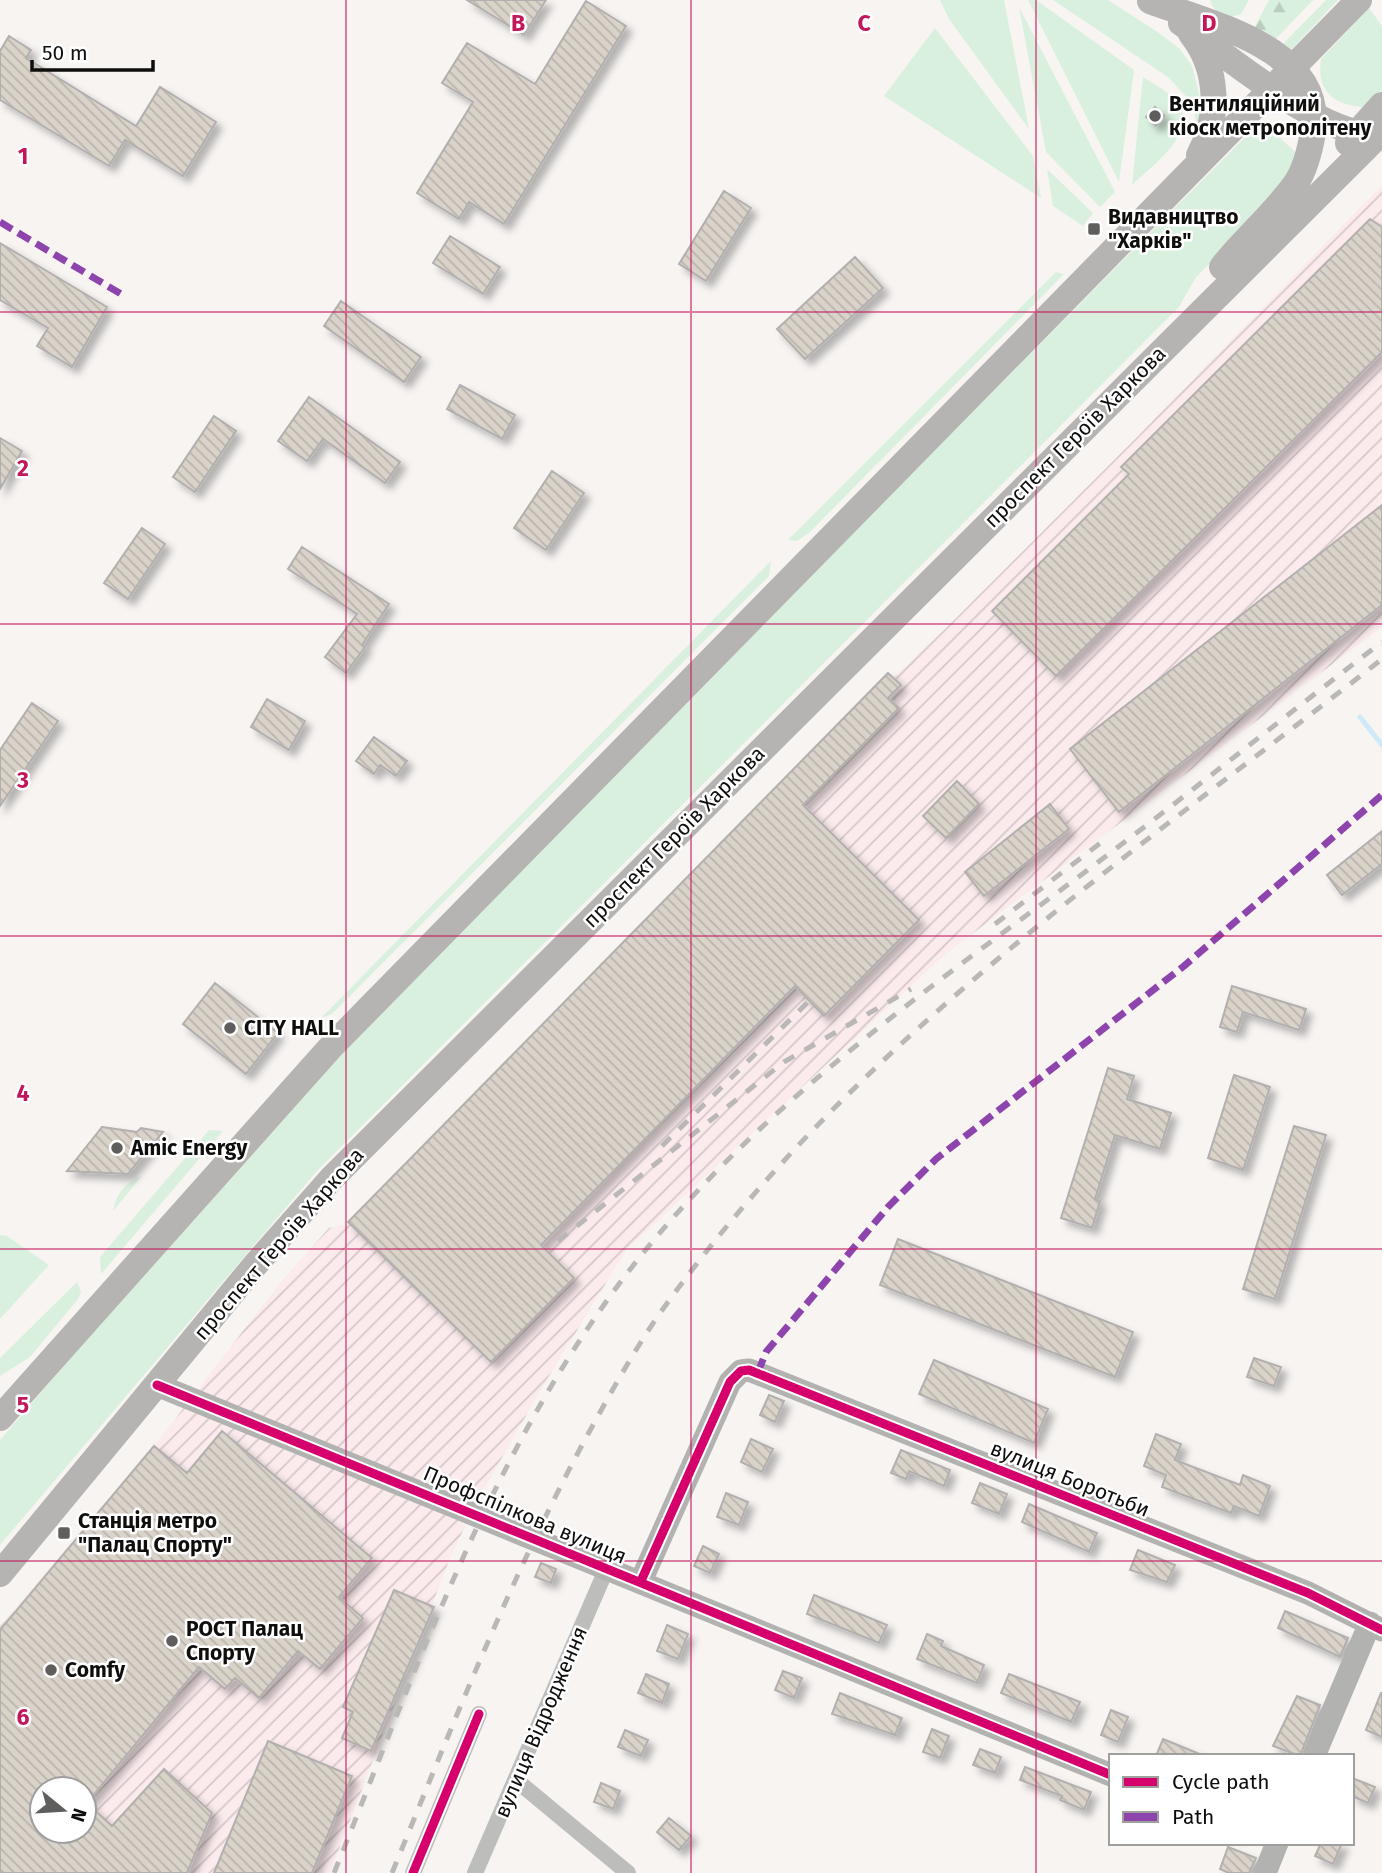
<svg xmlns="http://www.w3.org/2000/svg" width="1382" height="1873" font-family="'Fira Sans',sans-serif">
<style>
.industrial{fill:url(#industrial-furrows);fill-rule:evenodd}
.green{fill:#daf0df}
.forest{fill:url(#forest-firs)}
.lines{fill:none;stroke-linecap:round;stroke-linejoin:round}
.stream{stroke:#cee9f7;stroke-width:5}
.building{fill:url(#building-back-hatch);stroke:#b2b0af;stroke-width:2;fill-rule:evenodd;filter:url(#shadow)}
.street{stroke:#bdbdbc;stroke-width:16}
.secondary{stroke:#b2b2b1;stroke-width:23}
.primary{stroke:#b6b4b3;stroke-width:26}
.rail{stroke:#bab8b6;stroke-width:5;stroke-dasharray:12 12;stroke-linecap:butt}
.quiet{stroke:#8e44ad;stroke-width:7;stroke-dasharray:14 7;stroke-linecap:butt}
.cycleway-casing{stroke:#fff;stroke-width:13}
.cycleway{stroke:#d6006c;stroke-width:9}
.grid{fill:none;stroke:#c2185b;stroke-width:2;stroke-opacity:0.55}
.poi-dot{fill:#605e5d;stroke:#fff;stroke-width:2.5}
.labels{text-anchor:middle;dominant-baseline:central;stroke-width:5;stroke-linejoin:round;paint-order:stroke}
.poi-label{font-size:21px;font-weight:bold;fill:#0f0e0d;stroke:#fff;text-anchor:start}
.street-label{font-size:21px;fill:#0f0e0d;stroke:#fff}
.grid-label{font-size:23px;text-anchor:middle;font-weight:bold;fill:#c2185b;stroke:#fff;stroke-width:5;stroke-linejoin:round;paint-order:stroke}
</style>
<defs>
<pattern id="industrial-furrows" width="10" height="10" patternUnits="userSpaceOnUse" patternTransform="scale(1.75)"><rect width="10" height="10" fill="#fbebed"/><path d="M-1 1l2-2M0 10L10 0M9 11l2-2" fill="none" stroke="#d6c8ca"/></pattern>
<pattern id="forest-firs" width="22" height="20" patternUnits="userSpaceOnUse" patternTransform="scale(1.75)"><rect width="22" height="20" fill="#daf0df"/><path d="M5 1l3.5 6h-7zM16 11l3.5 6h-7z" fill="#bacdbe"/></pattern>
<pattern id="building-back-hatch" width="6" height="6" patternUnits="userSpaceOnUse" patternTransform="scale(1.75)"><rect width="6" height="6" fill="#dad3ca"/><path d="M-1 5l2 2M0 0l6 6M5-1l2 2" fill="none" stroke="#bab4ac"/></pattern>
<filter id="shadow"><feDropShadow dx="6" dy="6" stdDeviation="3.5" flood-color="#0004"/></filter>
</defs>
<rect width="100%" height="100%" fill="#f7f4f2"/>
<path class="industrial" d="M1382,185V627L948,952L627,1249L546,1381L476,1503L450,1558L330,1873H0V1626L165,1432L280,1283L329,1228L347,1224L749,814L945,629L1137,437ZM42,1789H84V1831H42Z"/>
<path class="green" d="M940,0H1004L1029,129L949,19Z
M1028,0H1036L1134,70L1119,182Z
M1053,0H1108L1159,33L1180,49L1192,66L1204,114L1196,123L1193,104L1168,77Z
M1210,0H1249L1241,14C1228,20 1214,14 1210,0Z
M1326,0H1338L1290,51L1279,48Z
M1019,7L1115,192L1100,207L1046,152Z
M1369,8L1382,26V90L1366,107C1335,106 1316,92 1321,59Z
M935,28L1033,156L1041,198L884,96Z
M1143,77C1153,84 1167,90 1175,100C1202,131 1152,166 1132,185Z
M1262,120L1299,156L1296,165L1255,219L1196,277L1179,307L316,1172L0,1545V1440L264,1133L373,1017Z
M1047,169L1093,213L1083,226L1053,206Z
M1056,272L1064,274L810,532L797,541L788,540Z
M771,561L769,576L332,1014L321,1018Z
M209,1130L223,1131L101,1274L100,1257Z
M142,1176L113,1211C117,1193 125,1182 142,1176Z
M0,1235L7,1236L49,1265L0,1319Z
M77,1282L81,1291L78,1299L30,1357L0,1376V1358Z"/>
<path class="forest" d="M1269,0H1313L1270,45L1250,36Z"/>
<g class="lines">
<path class="stream" d="M1360,717L1382,745"/>
</g>
<path class="building" d="M467,0H546L524,35Z
M586,1L626,26L504,224L469,202L459,219L417,193L473,102L442,83L467,43L535,84Z
M9,36L31,50L26,58L136,126L160,87L216,122L183,176L125,140L109,166L0,100V51Z
M1155,107L1165,116L1156,126L1146,117Z
M724,191L751,208L706,281L679,264Z
M1370,219L1382,227V352L1056,676L992,611L1129,474L1121,467Z
M450,236L500,267L483,294L433,263Z
M0,243L107,307L72,367L37,346L48,328L0,300Z
M855,257L883,288L805,359L777,329Z
M341,301L421,357L404,382L324,326Z
M460,385L515,415L502,439L447,409Z
M309,397L400,462L385,483L323,439L307,461L278,441Z
M214,416L236,431L195,492L173,477Z
M0,438L22,451L0,489Z
M552,471L584,493L546,550L514,528Z
M1382,505V605L1119,812L1070,749Z
M142,528L165,544L128,599L104,583Z
M302,547L389,604L362,645L365,647L346,673L325,657L357,614L288,569Z
M888,673L901,685L888,698L899,708L803,805L919,920L824,1016L795,986L541,1245L574,1278L491,1362L348,1222Z
M267,699L305,721L289,750L251,727Z
M32,703L58,721L0,806V750Z
M374,737L407,761L396,776L380,765L374,774L356,761Z
M957,781L979,804L946,838L923,816Z
M1050,804L1069,829L984,896L965,872Z
M1382,831V864L1342,895L1327,875Z
M215,983L278,1033L246,1074L183,1024Z
M1232,986L1306,1009L1299,1030L1243,1012L1237,1032L1220,1027Z
M1108,1068L1134,1076L1127,1099L1171,1113L1160,1149L1115,1135L1095,1199L1100,1201L1092,1228L1061,1218Z
M1234,1075L1270,1087L1243,1170L1208,1158Z
M1294,1126L1326,1135L1275,1299L1243,1289Z
M102,1127L137,1132L141,1128L163,1132L128,1174L67,1171Z
M898,1239L1133,1332L1115,1377L880,1285Z
M1254,1358L1281,1367L1274,1386L1247,1377Z
M934,1360L1048,1409L1034,1443L919,1394Z
M769,1395L784,1401L775,1422L760,1415Z
M222,1431L372,1558L339,1597L363,1618L320,1669L298,1651L259,1698L235,1678L225,1689L199,1667L87,1803L112,1826L164,1769L212,1813L187,1873H0V1630L154,1446L187,1473ZM42,1789H84V1831H42Z
M1156,1434L1181,1444L1175,1460L1240,1485L1243,1475L1270,1486L1259,1516L1234,1506L1231,1513L1162,1487L1166,1475L1144,1466Z
M751,1439L773,1449L762,1472L741,1462Z
M901,1450L950,1470L944,1486L909,1471L906,1479L891,1473Z
M980,1483L1007,1494L999,1514L972,1503Z
M726,1493L748,1502L739,1525L717,1517Z
M1029,1504L1097,1533L1089,1552L1022,1522Z
M703,1546L719,1554L710,1573L694,1566Z
M1138,1550L1175,1565L1167,1582L1130,1570Z
M541,1563L556,1569L551,1583L535,1577Z
M394,1590L434,1607L371,1751L342,1738L353,1712L343,1707Z
M814,1595L887,1625L879,1643L807,1614Z
M1285,1611L1348,1638L1340,1657L1278,1628Z
M667,1625L688,1634L678,1659L657,1651Z
M927,1634L943,1641L941,1646L984,1665L977,1683L917,1659Z
M783,1671L802,1678L794,1698L775,1690Z
M646,1674L669,1684L662,1703L638,1693Z
M1009,1674L1080,1702L1071,1722L1001,1693Z
M840,1693L902,1718L895,1735L832,1714Z
M1381,1693H1382V1737L1366,1730Z
M1297,1696L1320,1705L1300,1756L1273,1746Z
M1111,1710L1128,1717L1118,1742L1101,1735Z
M932,1729L949,1736L940,1758L923,1752Z
M625,1730L648,1740L641,1756L618,1747Z
M1163,1739L1202,1755V1756H1156Z
M268,1741L352,1776L312,1873H214Z
M980,1749L1001,1757L995,1773L973,1765Z
M1025,1767L1091,1792L1084,1810L1060,1800L1062,1796L1020,1780Z
M1352,1778L1375,1787L1368,1803L1352,1796Z
M601,1783L620,1791L613,1809L594,1802Z
M669,1818L691,1836L679,1850L657,1832Z
M1321,1843H1342L1333,1864L1315,1856Z
M1228,1847L1256,1858L1249,1873H1229L1220,1869Z"/>
<g class="lines">
<path class="street" d="M516,1780L628,1873
M413,1873L479,1714
M475,1873L606,1570"/>
<path class="secondary" d="M157,1385L1111,1775
M641,1581L730,1382L741,1371L749,1370L1308,1593L1382,1630
M1314,1756L1370,1623
M1265,1873L1277,1843"/>
<path class="primary" d="M1150,1C1211,24 1325,48 1313,132C1310,150 1306,168 1296,183C1275,213 1245,238 1222,267
M1181,23C1216,48 1332,143 1372,132
M1191,34C1219,69 1220,117 1199,155
M1348,143L1382,105
M0,1418L329,1049L1359,0
M0,1574L256,1264L331,1179L1382,132"/>
<path class="rail" d="M995,924L1103,841
M662,1146L809,1001
M558,1241L784,1062L911,989
M334,1873C417,1668 490,1454 625,1276C752,1110 927,990 1093,866C1190,793 1285,716 1382,642
M392,1873C451,1729 508,1584 581,1447C608,1398 635,1347 668,1302C862,1035 1126,860 1382,659"/>
<path class="quiet" d="M0,222L121,294
M758,1372L766,1352L888,1207L936,1159L1184,966L1382,795"/>
<g class="cycleway-casing">
<path id="cycleway" d="M157,1385L1111,1775
M641,1581L730,1382L741,1371L749,1370L1308,1593L1382,1630
M413,1873L479,1714"/>
</g>
<use href="#cycleway" class="cycleway"/>
</g>
<path class="grid" d="M346,0V1873M691,0V1873M1036,0V1873M0,312H1382M0,624H1382M0,936H1382M0,1249H1382M0,1561H1382"/>
<g class="poi-dot">
<circle cx="1155" cy="116" r="7"/>
<rect x="1087" y="222" width="14" height="14" rx="3.5"/>
<circle cx="230" cy="1028" r="7"/>
<circle cx="117" cy="1148" r="7"/>
<rect x="57" y="1526" width="14" height="14" rx="3.5"/>
<circle cx="172" cy="1641" r="7"/>
<circle cx="51" cy="1670" r="7"/>
</g>
<g class="labels">
<g class="poi-label">
<text x="1169" y="104">Вентиляційний<tspan x="1169" dy="24">кіоск метрополітену</tspan></text>
<text x="1108" y="217">Видавництво<tspan x="1108" dy="24">"Харків"</tspan></text>
<text x="244" y="1028">CITY HALL</text>
<text x="131" y="1148">Amic Energy</text>
<text x="78" y="1521">Станція метро<tspan x="78" dy="24">"Палац Спорту"</tspan></text>
<text x="186" y="1629">РОСТ Палац<tspan x="186" dy="24">Спорту</tspan></text>
<text x="65" y="1670">Comfy</text>
</g>
<g class="street-label">
<text transform="translate(1075 437) rotate(-45)">проспект Героїв Харкова</text>
<text transform="translate(674 837) rotate(-45)">проспект Героїв Харкова</text>
<text transform="translate(279 1244) rotate(-49)">проспект Героїв Харкова</text>
<text transform="translate(1070 1479) rotate(22)">вулиця Боротьби</text>
<text transform="translate(525 1515) rotate(23)">Профспілкова вулиця</text>
<text transform="translate(541 1722) rotate(-67)">вулиця Відродження</text>
</g>
</g>
<g class="grid-label">
<text x="518" y="31">B</text>
<text x="864" y="31">C</text>
<text x="1209" y="31">D</text>
<text x="23" y="164">1</text>
<text x="23" y="476">2</text>
<text x="23" y="788">3</text>
<text x="23" y="1101">4</text>
<text x="23" y="1413">5</text>
<text x="23" y="1725">6</text>
</g>
<rect x="1109" y="1754" width="245" height="91" fill="#ffffff" stroke="#9f9f9e" stroke-width="2"/>
<rect x="1123" y="1777" width="35" height="10" fill="#d6006c" stroke="#9f9f9e" stroke-width="2"/>
<text x="1172" y="1789" font-size="21" fill="#0f0e0d">Cycle path</text>
<rect x="1123" y="1812" width="35" height="10" fill="#8e44ad" stroke="#9f9f9e" stroke-width="2"/>
<text x="1172" y="1824" font-size="21" fill="#0f0e0d">Path</text>
<g transform="translate(63 1810) rotate(108)"><circle r="33" fill="#ffffff" stroke="#9f9f9e" stroke-width="2"/>
<path d="M0-5L12 26L0 18L-12 26Z" fill="#605e5d"/>
<text y="-10" font-size="19" font-weight="bold" text-anchor="middle" fill="#0f0e0d">N</text>
</g>
<path d="M32 60v10h121v-10" fill="none" stroke="#0f0e0d" stroke-width="3.5"/>
<text x="42" y="60" font-size="21" fill="#0f0e0d" stroke="#ffffff" stroke-width="5" paint-order="stroke">50 m</text>
</svg>
